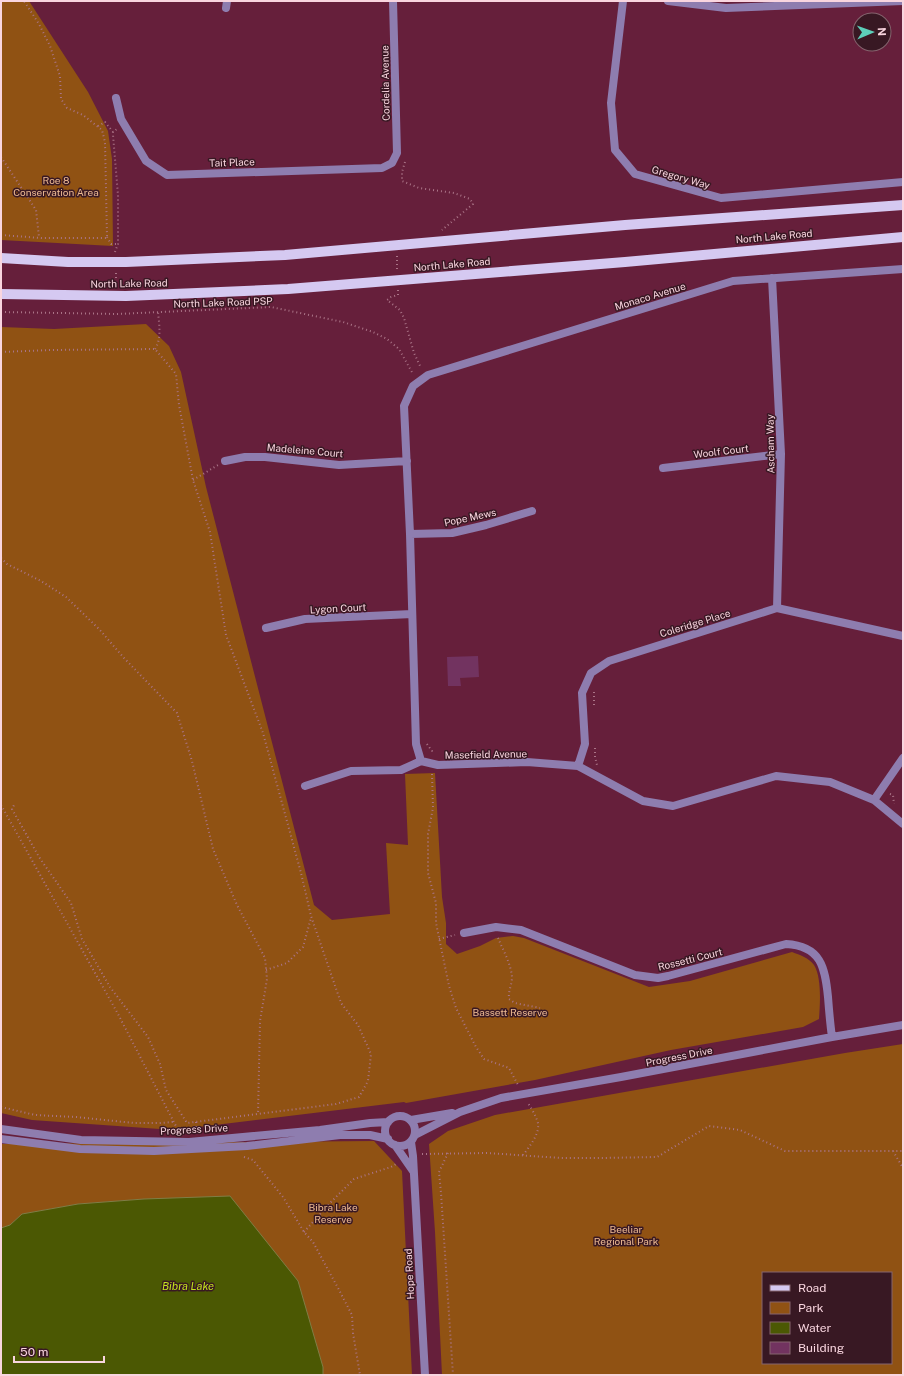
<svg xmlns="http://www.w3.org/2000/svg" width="904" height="1376" font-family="'Public Sans',sans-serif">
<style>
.green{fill:#905213;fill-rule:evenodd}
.water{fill:#4b5803;stroke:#7f7e45}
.building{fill:#723360}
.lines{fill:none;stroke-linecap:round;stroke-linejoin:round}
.path{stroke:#aa7487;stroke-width:2;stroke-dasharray:1 3;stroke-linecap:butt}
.minor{stroke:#8e7daf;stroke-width:8}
.tertiary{stroke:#8e7daf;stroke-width:8}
.primary{stroke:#d5c9f1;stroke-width:10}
.labels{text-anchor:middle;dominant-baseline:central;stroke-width:3;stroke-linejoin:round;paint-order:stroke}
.street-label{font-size:10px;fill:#f9d5df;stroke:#381823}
.park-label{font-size:10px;fill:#eebb93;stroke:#381823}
.water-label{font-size:11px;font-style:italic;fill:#c3e31e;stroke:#381823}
</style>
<rect width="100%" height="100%" fill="#661f3b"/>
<path class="green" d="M1,1H29L88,92L108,131L112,159L113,246L1,240Z
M146,324L169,346L181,372L206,487L314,905L332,920L390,914L386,843L408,845L405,774L435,773L442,897L446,923V944L457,954L480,946L496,938L513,936L524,938L649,987L690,981L792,952C800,955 809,958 814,965C822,978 820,1004 819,1019L803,1027L671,1050L535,1080L406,1103L404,1102L174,1130L32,1120L1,1113V327L54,329Z
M903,1044V1375H442L435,1232L429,1144L448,1131L495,1115L845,1053ZM763,1273H891V1363H763Z
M374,1141L402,1171L412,1375H323V1367L144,1199L78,1204L22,1214L10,1225L1,1228V1144Z"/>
<path class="water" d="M230,1196L298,1281L323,1367V1375H1V1228L10,1225L22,1214L78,1204L144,1199Z"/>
<path class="building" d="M478,656L479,677L460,678L461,686H448L447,657Z"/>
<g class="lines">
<path class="path" d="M98,126L105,122L113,132
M1,157L36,210L39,237
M405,162L402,172V181L419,188L454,193L470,199L473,204L442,230
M1,235L41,238H107L105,142L102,130L83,115L67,108L61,99L60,76L50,46L39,24L24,1
M107,237L111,244H118
M115,252L118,244V195L113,135V132L117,129
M397,256V270
M116,273V286
M398,290V295L391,297L387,300L400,310L404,318L414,353L421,368
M1,312L117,314L271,307L343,322L373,332L387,339L399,349L413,374
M155,349C162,338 159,324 158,312
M1,352L51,350L155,349L176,374L179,405L193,480L210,532L226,635L263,733L301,873L311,916L341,1003L358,1025L371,1054L368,1081L359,1097L336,1104L187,1123L166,1090L160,1064L148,1037L110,987L82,939L71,903L39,857L12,809L14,805
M193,480L218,465
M1,558L7,564L41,581L66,597L99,629L124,658L177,713L192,761L213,849L237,905L265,958L267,979L260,1021L258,1114
M594,692V706
M427,744L432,751V754
M595,748V757L597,765
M432,774L433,808L428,834V873L436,903V923L449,986L456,1008L476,1047L484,1059L509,1068L518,1085
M890,794L893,795L894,804
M1,805L118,1014L179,1132
M498,938C503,950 511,964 512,977C512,985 508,991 509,999L515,1003L540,1008
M439,939L455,935
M266,970L287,963L303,947L311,918
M1,1107L35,1115L76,1117L134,1123H160L173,1122
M196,1131V1122
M893,1151L903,1168
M448,1153L439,1172L441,1193L453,1375
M422,1154L487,1153L561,1158H602L657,1157L709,1126L740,1130L785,1151H903
M523,1155C530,1146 542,1131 537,1120C535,1114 531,1108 528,1103
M244,1157L253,1160L283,1197L304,1232L313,1242L338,1288L352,1315L353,1333L360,1375
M304,1232L328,1205L354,1179L391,1167L396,1164"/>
<path class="minor" d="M623,1L611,103L615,150L635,174L721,198L903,182
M668,1L726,8L903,1
M226,8L227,1
M116,98L121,119L146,161L167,175L382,168L392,163L397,153L393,1
M903,269L733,281L428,375L413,386L404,406L410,534L416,744L421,761L438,765L527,762L578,766L643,801L673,806L776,776L830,782L874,800L903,824
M772,278L781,454L777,608
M225,461L245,457H265L339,465L407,461
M663,468L781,454
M410,534L452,533L486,525L532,511
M266,628L305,619L412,614
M578,766L585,744L582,693L591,673L609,661L777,608L903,636
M305,786L351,771L401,770L421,761
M874,800L903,758
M464,933L496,927L521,930L635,975L658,978L668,976L786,944C821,946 825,967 828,997C829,1010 830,1023 832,1037
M411,1120L452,1113
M415,1135L460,1112L501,1098L621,1077L832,1037L903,1025"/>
<path class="tertiary" d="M385 1131a15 15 0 1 1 30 0a15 15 0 1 1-30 0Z
M1,1129L81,1140L189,1142L320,1130L370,1123L388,1122
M1,1139L80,1149L154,1151L247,1146L340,1135H370L388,1139
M411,1142L413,1156L425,1375
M395,1145L413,1171"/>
<path class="primary" d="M1,258L68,262H126L285,255L625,225L903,205
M1,294L126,296L288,289L625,262L903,237"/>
</g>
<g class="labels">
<g class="street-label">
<text transform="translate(385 83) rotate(-91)">Cordelia Avenue</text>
<text transform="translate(232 162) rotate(-2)">Tait Place</text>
<text transform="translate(681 177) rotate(16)">Gregory Way</text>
<text transform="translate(774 236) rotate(-5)">North Lake Road</text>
<text transform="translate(452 264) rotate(-5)">North Lake Road</text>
<text transform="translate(129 283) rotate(-1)">North Lake Road</text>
<text transform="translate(650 296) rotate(-17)">Monaco Avenue</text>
<text transform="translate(223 302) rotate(-2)">North Lake Road PSP</text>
<text transform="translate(770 444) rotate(-91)">Ascham Way</text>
<text transform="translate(305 450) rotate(5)">Madeleine Court</text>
<text transform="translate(721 451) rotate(-7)">Woolf Court</text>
<text transform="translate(470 517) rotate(-12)">Pope Mews</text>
<text transform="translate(338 608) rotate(-3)">Lygon Court</text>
<text transform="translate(695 623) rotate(-17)">Coleridge Place</text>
<text transform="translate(486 754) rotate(-1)">Masefield Avenue</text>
<text transform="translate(690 959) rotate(-14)">Rossetti Court</text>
<text transform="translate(679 1056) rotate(-11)">Progress Drive</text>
<text transform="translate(194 1129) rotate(-3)">Progress Drive</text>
<text transform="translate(409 1274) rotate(-93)">Hope Road</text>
</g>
<g class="park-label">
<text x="56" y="180">Roe 8<tspan x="56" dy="12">Conservation Area</tspan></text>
<text x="510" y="1012">Bassett Reserve</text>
<text x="333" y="1207">Bibra Lake<tspan x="333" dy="12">Reserve</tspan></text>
<text x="626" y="1229">Beeliar<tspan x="626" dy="12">Regional Park</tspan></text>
</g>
<g class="water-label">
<text x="188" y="1286">Bibra Lake</text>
</g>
</g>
<rect width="904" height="1376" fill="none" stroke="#f9d5df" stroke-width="4"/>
<rect x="762" y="1272" width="130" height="92" fill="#381823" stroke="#85646e"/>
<rect x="770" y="1285" width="20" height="6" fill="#d5c9f1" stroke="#85646e"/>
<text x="798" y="1292" font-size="12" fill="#f9d5df">Road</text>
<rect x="770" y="1302" width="20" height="12" fill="#905213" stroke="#85646e"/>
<text x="798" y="1312" font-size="12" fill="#f9d5df">Park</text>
<rect x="770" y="1322" width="20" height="12" fill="#4b5803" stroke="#85646e"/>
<text x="798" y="1332" font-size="12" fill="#f9d5df">Water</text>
<rect x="770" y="1342" width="20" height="12" fill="#723360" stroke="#85646e"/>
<text x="798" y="1352" font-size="12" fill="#f9d5df">Building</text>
<g transform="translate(872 32) rotate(88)"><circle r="19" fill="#381823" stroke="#85646e"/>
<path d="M0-3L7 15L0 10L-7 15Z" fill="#5dceb9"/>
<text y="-6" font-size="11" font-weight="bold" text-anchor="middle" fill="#f9d5df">N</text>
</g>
<path d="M14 1356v6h90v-6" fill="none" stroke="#f9d5df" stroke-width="2"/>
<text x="20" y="1356" font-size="12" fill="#f9d5df" stroke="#381823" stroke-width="3" paint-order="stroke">50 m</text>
</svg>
